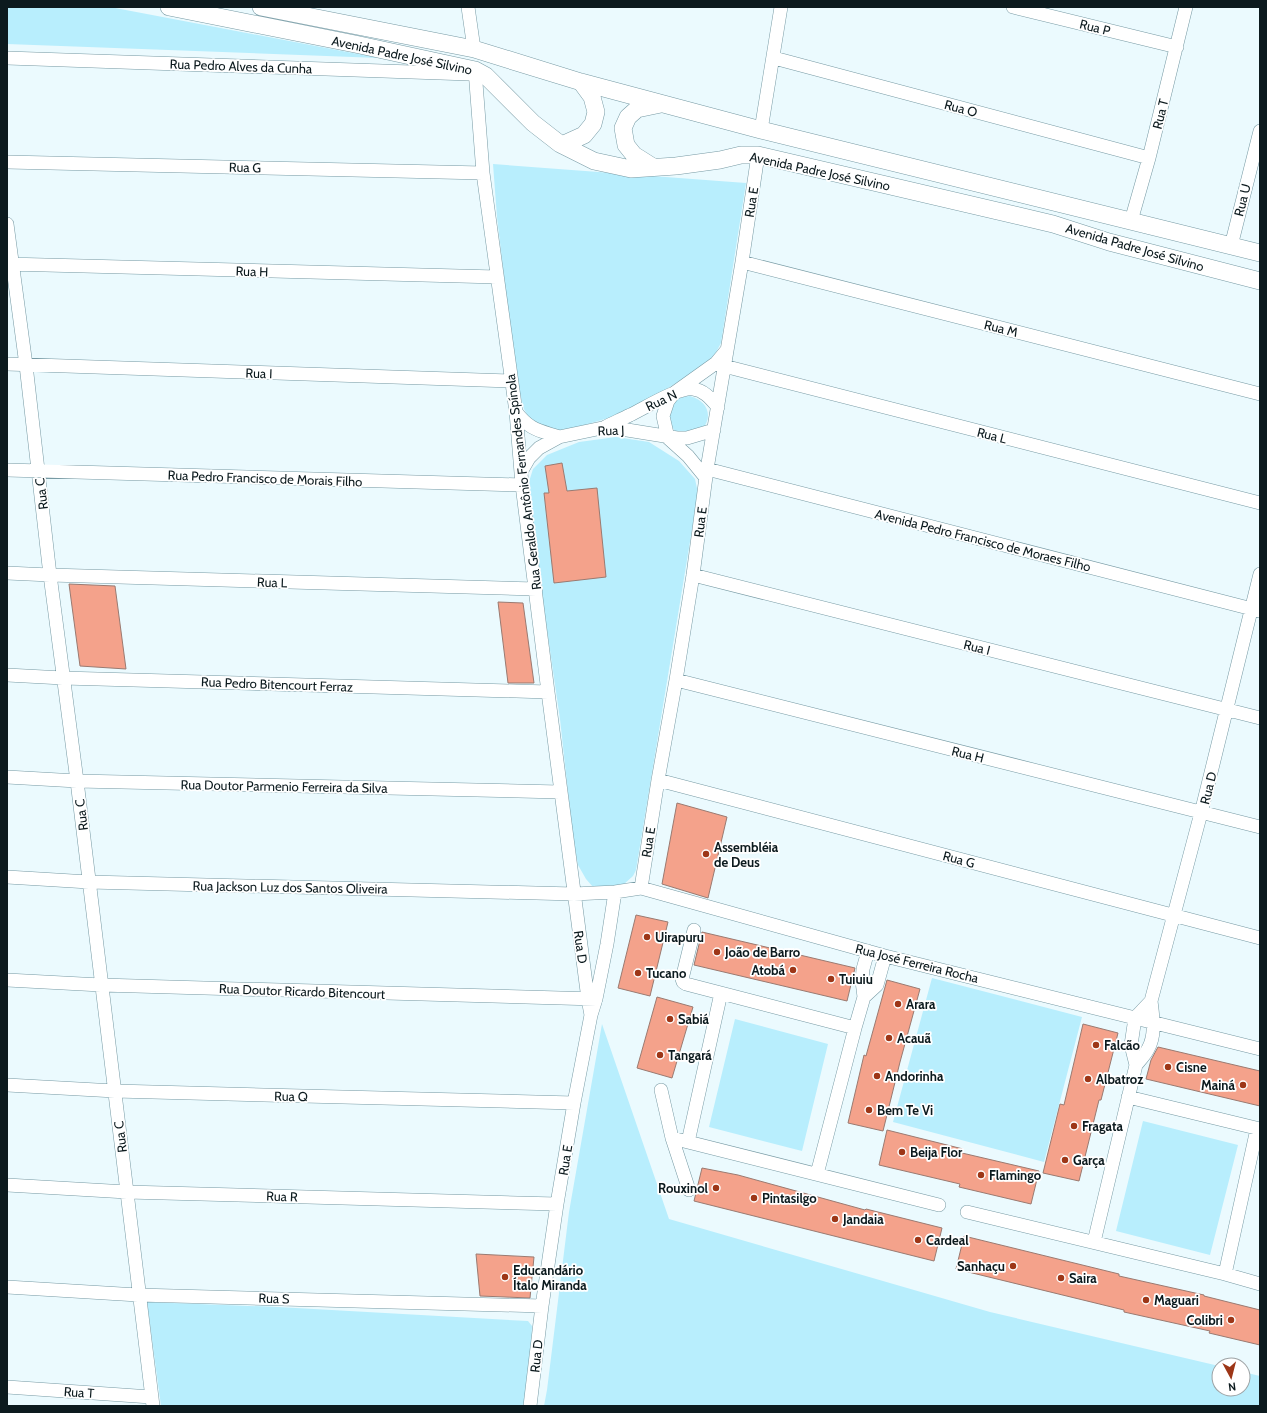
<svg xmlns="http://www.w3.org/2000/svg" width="1267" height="1413" font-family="Cabin,sans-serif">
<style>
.green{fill:#b8eefd}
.building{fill:#f4a28b;stroke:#9a7a71}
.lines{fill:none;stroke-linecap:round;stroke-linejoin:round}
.minor-casing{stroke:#779aa4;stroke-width:14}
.major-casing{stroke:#779aa4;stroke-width:18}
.minor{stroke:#fff;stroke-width:13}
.major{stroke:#fff;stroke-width:17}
.poi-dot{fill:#9d3617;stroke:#fff;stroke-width:1.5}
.labels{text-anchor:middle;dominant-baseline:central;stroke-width:3.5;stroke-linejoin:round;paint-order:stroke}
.street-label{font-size:13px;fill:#0c1a1e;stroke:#fff}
.poi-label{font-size:13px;font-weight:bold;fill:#0c1a1e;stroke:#fff;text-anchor:start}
</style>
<rect width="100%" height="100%" fill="#ebfafe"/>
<path class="green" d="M7,7H110L379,58L7,44Z
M493,164L746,183L721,343L714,356L692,373L649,400L619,415L581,426L559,432L530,420L524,409L516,378L497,217Z
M690,396C711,402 714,421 697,434L676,432L671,426L668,412C675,401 677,397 690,396Z
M616,437L649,442L679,461L695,479L698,493L636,870L633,876L623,885L606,889L593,887L586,879L578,865L573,838L560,719L528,499V485L533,469L547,455L579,442Z
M932,978L1082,1017L1044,1162L893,1122Z
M735,1019L828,1044L802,1151L709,1127Z
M602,1024L669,1219L990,1312L1219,1366V1389H1243V1372L1260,1376V1406H544L547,1390L569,1212Z
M1143,1121L1238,1145L1210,1255L1116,1231Z
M147,1302L278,1307L528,1321L532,1326L529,1406H161Z"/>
<path class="building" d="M562,463L567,491L597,488L606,577L554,583L544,493H549L545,466Z
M69,584L115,586L126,669L80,666Z
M498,602L523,603L534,683H508Z
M677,803L727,817L708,898L662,884Z
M636,915L668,922L650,996L618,988Z
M702,932L855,968L847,1001L694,965Z
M887,980L920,989L900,1062L883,1131L848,1123L864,1055L866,1056Z
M657,997L693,1007L672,1078L637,1068Z
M1083,1024L1118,1033L1101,1100H1099L1079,1181L1043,1173L1060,1104L1064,1105Z
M1158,1047L1260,1071V1106L1146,1079L1151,1060Z
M887,1130L963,1149L962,1153L1039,1171L1031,1204L959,1187L960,1184L879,1165Z
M702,1168L738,1175L865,1210L866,1209L942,1228L934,1261L694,1201Z
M964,1236L1119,1274V1276L1204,1295V1296L1260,1310V1345L1209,1333L1210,1331L1124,1312V1310L956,1269Z
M476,1254L534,1257L530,1298L480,1296Z"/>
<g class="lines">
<g class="minor-casing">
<path id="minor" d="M468,7L474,49
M1013,7L1177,47
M7,58L469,74
M774,58L1149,158
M475,70L483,173L516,412L522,485L548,692L588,999L591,1015
M761,130L781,7
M7,162L483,173
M1131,221L1149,158L1186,7
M7,224L26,365L50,575L77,781L153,1406
M1231,246L1260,131
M742,262L1260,394
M7,264L497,277
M7,364L511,381
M724,366L1260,503
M516,412C530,430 538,430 559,437
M605,427C613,423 622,419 630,415C645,408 678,387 693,389C704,390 711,399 718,407
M707,469L1260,611
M7,470L522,485
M521,472L529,458L539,448L559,437L602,428L621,429L677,438H687L714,430
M706,478L688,456L668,438L663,416L668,401L674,393L716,363L726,351
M7,573L50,575L536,589
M693,575L1260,718
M7,675L63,678L548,692
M676,680L1260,827
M7,777L77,781L560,792
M658,780L1260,938
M7,877L89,882L574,894L615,892L641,888L885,956L1260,1049
M641,888L658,780L676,680L693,575L707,469L742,262L758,155
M694,930L682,979L683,982L686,984L855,1028
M7,980L101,985L596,999
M864,997L877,985L885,956
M1136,1065L1131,1045L1135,1018L1151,1001
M7,1085L115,1091L574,1103
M661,1090L672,1138L689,1190
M1128,1097L1260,1129
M1257,1129L1225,1274L1260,1284
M672,1138L939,1205
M688,1142L721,993
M817,1174L855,1028L864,997L862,981L863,969L868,951
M7,1185L127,1192L557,1204
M967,1212L1225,1274
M1094,1242L1136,1065C1140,1060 1145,1055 1148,1049C1156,1035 1153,1017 1151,1001L1201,813L1260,574
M7,1287L138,1295L542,1306
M7,1387L151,1397
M530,1406L542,1306L557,1204L574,1103L591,1015L596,999L607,944L615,892"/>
</g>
<g class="major-casing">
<path id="major" d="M169,7L355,44L475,70L486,76L533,123L560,144L594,161L631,169L676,166L720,160L741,155H758L1053,224L1109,242L1260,281
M261,7L474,49L581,82L761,130L1260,253
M562,145L584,135L593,124L596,112L592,97L581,82
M653,167L634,155L626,145L623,128L628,117L637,109L661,104"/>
</g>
<use href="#minor" class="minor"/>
<use href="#major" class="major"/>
</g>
<g class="poi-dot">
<circle cx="706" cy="854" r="4"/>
<circle cx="647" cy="937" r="4"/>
<circle cx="717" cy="952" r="4"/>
<circle cx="793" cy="970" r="4"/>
<circle cx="638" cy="973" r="4"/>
<circle cx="831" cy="979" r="4"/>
<circle cx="898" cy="1004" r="4"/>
<circle cx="670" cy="1019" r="4"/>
<circle cx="889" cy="1038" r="4"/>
<circle cx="1096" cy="1045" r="4"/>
<circle cx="660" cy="1055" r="4"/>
<circle cx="1168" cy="1067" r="4"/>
<circle cx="877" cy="1076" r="4"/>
<circle cx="1088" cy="1079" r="4"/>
<circle cx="1243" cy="1085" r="4"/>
<circle cx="869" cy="1110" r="4"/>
<circle cx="1074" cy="1126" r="4"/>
<circle cx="902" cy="1152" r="4"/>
<circle cx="1065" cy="1160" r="4"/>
<circle cx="981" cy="1175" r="4"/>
<circle cx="716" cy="1188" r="4"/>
<circle cx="754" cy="1198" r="4"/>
<circle cx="835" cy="1219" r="4"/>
<circle cx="918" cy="1240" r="4"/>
<circle cx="1013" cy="1266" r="4"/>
<circle cx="505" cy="1277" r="4"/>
<circle cx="1061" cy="1278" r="4"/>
<circle cx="1146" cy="1300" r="4"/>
<circle cx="1231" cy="1320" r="4"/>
</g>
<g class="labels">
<g class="street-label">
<text transform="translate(1095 27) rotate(14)">Rua P</text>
<text transform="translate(402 55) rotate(12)">Avenida Padre José Silvino</text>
<text transform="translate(241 66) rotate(2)">Rua Pedro Alves da Cunha</text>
<text transform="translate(961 108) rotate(15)">Rua O</text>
<text transform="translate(1160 114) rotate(-76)">Rua T</text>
<text transform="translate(245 167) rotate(1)">Rua G</text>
<text transform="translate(820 171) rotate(12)">Avenida Padre José Silvino</text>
<text transform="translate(1242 200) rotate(-76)">Rua U</text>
<text transform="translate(751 202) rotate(-81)">Rua E</text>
<text transform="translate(1135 247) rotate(16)">Avenida Padre José Silvino</text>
<text transform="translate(252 271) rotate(2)">Rua H</text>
<text transform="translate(1001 328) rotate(14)">Rua M</text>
<text transform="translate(259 373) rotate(2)">Rua I</text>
<text transform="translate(661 400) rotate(-25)">Rua N</text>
<text transform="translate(611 430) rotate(-2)">Rua J</text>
<text transform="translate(992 435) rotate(14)">Rua L</text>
<text transform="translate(265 478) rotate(2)">Rua Pedro Francisco de Morais Filho</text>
<text transform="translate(523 482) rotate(-97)">Rua Geraldo Antônio Fernandes Spínola</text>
<text transform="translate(41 494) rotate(-97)">Rua C</text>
<text transform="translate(700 522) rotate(-83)">Rua E</text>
<text transform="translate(983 540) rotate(14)">Avenida Pedro Francisco de Moraes Filho</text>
<text transform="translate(272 582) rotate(2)">Rua L</text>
<text transform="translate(977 647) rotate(14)">Rua I</text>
<text transform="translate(277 684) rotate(2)">Rua Pedro Bitencourt Ferraz</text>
<text transform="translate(968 754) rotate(14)">Rua H</text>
<text transform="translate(284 786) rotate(1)">Rua Doutor Parmenio Ferreira da Silva</text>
<text transform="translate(1208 788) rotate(-76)">Rua D</text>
<text transform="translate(81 815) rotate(-97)">Rua C</text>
<text transform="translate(648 842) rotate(-81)">Rua E</text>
<text transform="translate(959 859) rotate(15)">Rua G</text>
<text transform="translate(290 887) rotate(1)">Rua Jackson Luz dos Santos Oliveira</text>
<text transform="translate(581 947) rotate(82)">Rua D</text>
<text transform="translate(917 963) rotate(14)">Rua José Ferreira Rocha</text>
<text transform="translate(302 991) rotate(2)">Rua Doutor Ricardo Bitencourt</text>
<text transform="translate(291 1096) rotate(1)">Rua Q</text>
<text transform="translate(120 1137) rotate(-97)">Rua C</text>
<text transform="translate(565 1160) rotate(-81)">Rua E</text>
<text transform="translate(282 1196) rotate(2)">Rua R</text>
<text transform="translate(274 1298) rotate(2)">Rua S</text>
<text transform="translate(536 1356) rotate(-84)">Rua D</text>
<text transform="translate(79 1392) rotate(4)">Rua T</text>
</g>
<g class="poi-label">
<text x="714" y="847">Assembléia<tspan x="714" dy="15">de Deus</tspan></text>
<text x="655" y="937">Uirapuru</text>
<text x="725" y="952">João de Barro</text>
<text x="785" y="970" text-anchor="end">Atobá</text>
<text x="646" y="973">Tucano</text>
<text x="839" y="979">Tuiuiu</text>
<text x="906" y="1004">Arara</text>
<text x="678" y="1019">Sabiá</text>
<text x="897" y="1038">Acauã</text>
<text x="1104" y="1045">Falcão</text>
<text x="668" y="1055">Tangará</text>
<text x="1176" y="1067">Cisne</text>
<text x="885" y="1076">Andorinha</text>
<text x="1096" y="1079">Albatroz</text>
<text x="1235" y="1085" text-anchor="end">Mainá</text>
<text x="877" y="1110">Bem Te Vi</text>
<text x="1082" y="1126">Fragata</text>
<text x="910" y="1152">Beija Flor</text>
<text x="1073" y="1160">Garça</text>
<text x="989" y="1175">Flamingo</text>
<text x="708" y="1188" text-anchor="end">Rouxinol</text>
<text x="762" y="1198">Pintasilgo</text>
<text x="843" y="1219">Jandaia</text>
<text x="926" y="1240">Cardeal</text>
<text x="1005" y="1266" text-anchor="end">Sanhaçu</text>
<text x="513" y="1270">Educandário<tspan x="513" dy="15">Ítalo Miranda</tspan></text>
<text x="1069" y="1278">Saira</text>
<text x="1154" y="1300">Maguari</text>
<text x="1223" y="1320" text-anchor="end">Colibri</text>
</g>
</g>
<rect width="1267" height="1413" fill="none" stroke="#0c1a1e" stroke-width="16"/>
<g transform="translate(1231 1377) rotate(173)"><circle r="19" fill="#ffffff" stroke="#9ea3a5"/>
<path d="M0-3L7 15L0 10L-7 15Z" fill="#9d3617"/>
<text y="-6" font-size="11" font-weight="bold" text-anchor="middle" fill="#0c1a1e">N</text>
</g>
</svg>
